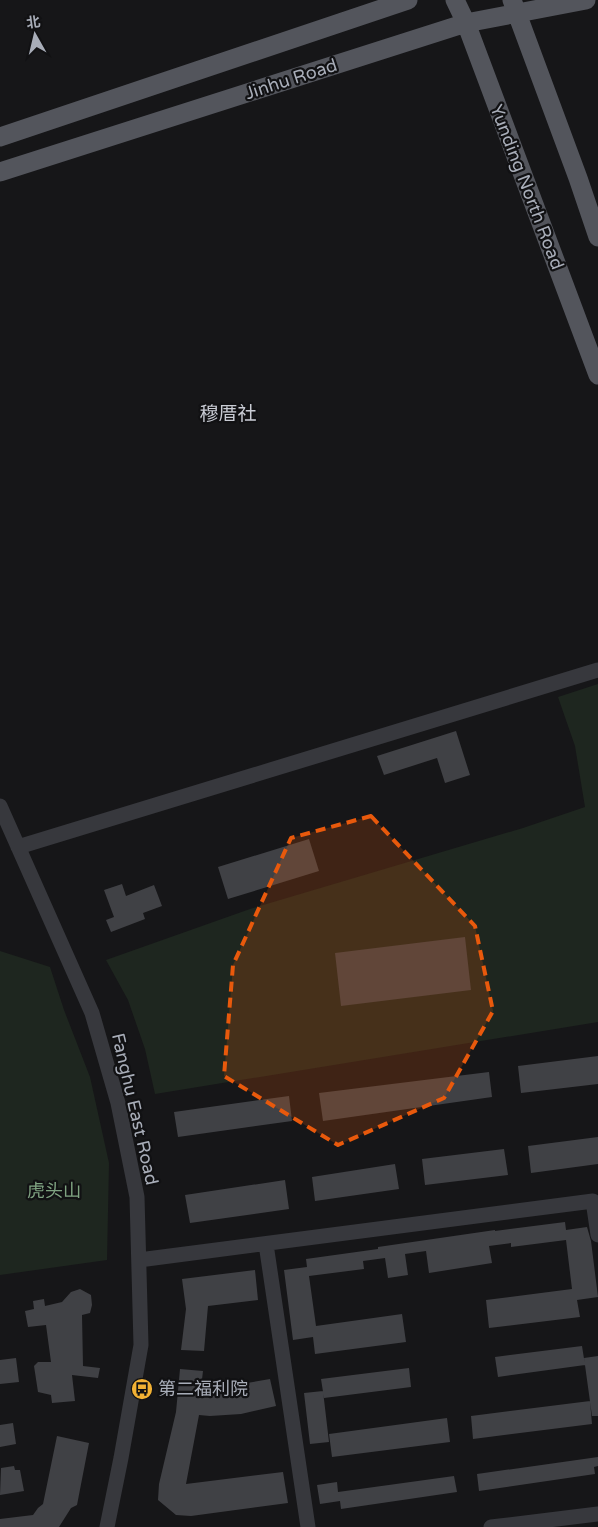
<svg xmlns="http://www.w3.org/2000/svg" width="598" height="1527" font-family="'Varela Round','Noto Sans SC',sans-serif">
<style>
.green{fill:#1e261f}
.building{fill:#404145}
.lines{fill:none;stroke-linecap:round;stroke-linejoin:round}
.minor{stroke:#37383d;stroke-width:15}
.major{stroke:#53555c;stroke-width:19}
.marked{fill:#e8590c;fill-opacity:0.2;stroke:#e8590c;stroke-width:4;stroke-dasharray:10 6;stroke-linejoin:round}
.labels{text-anchor:middle;dominant-baseline:central;stroke-width:4.5;stroke-linejoin:round;paint-order:stroke}
.street-label{font-size:18px;fill:#a8adb8;stroke:#111113}
.park-label{font-size:18px;fill:#7fa381;stroke:#111113}
.poi-label{font-size:18px;fill:#a8adb8;stroke:#111113;text-anchor:start}
.neighbourhood-label{font-size:19px;fill:#c9ccd4;stroke:#111113}
</style>
<rect width="100%" height="100%" fill="#161618"/>
<path class="green" d="M598,684V1022L155,1094L145,1049L128,1000L106,960L250,909L523,828L585,807L575,746L558,697Z
M0,951L50,967L64,1010L90,1077L109,1163L107,1260L0,1275Z"/>
<path class="building" d="M456,731L470,775L445,783L437,758L384,775L377,756Z
M309,839L319,871L228,899L218,867Z
M122,884L126,896L154,885L162,906L143,913L145,919L111,932L106,920L114,917L104,890Z
M465,937L471,990L341,1006L335,953Z
M598,1056V1084L521,1093L518,1066Z
M489,1072L492,1097L323,1121L319,1093Z
M289,1096L292,1121L178,1137L174,1112Z
M598,1137V1164L531,1173L528,1146Z
M504,1149L508,1175L425,1185L422,1159Z
M395,1164L399,1189L315,1201L312,1177Z
M285,1180L289,1209L190,1223L185,1195Z
M565,1222L566,1230L587,1227L591,1241L598,1297L577,1300L580,1317L489,1328L486,1300L572,1289L566,1240L511,1247V1243L489,1246L492,1263L429,1273L426,1251L405,1254L408,1275L388,1278L385,1258L363,1261L364,1269L309,1276L316,1326L402,1314L406,1342L315,1354L313,1337L293,1340L284,1270L307,1267L306,1259L378,1249V1247L495,1230V1231Z
M255,1270L258,1300L208,1306L204,1351L181,1350L186,1309L182,1279Z
M80,1289L91,1295L92,1305L90,1313L82,1315L83,1366L100,1368L98,1378L72,1375L75,1401L52,1403L51,1395L38,1392L34,1366L38,1362H51L46,1325L28,1327L25,1311L34,1309L33,1301L44,1299L45,1306L62,1302L71,1292Z
M582,1346L585,1365L498,1377L495,1357Z
M598,1356V1416H592L584,1358Z
M16,1358L19,1382L0,1384V1360Z
M409,1368L411,1387L324,1398L321,1379Z
M180,1369L203,1371L201,1388L241,1384L270,1379L276,1406L241,1414L210,1416L199,1415L186,1484L283,1472L288,1503L191,1516L176,1515L158,1500L159,1484L176,1412Z
M323,1391L329,1442L310,1444L304,1393Z
M590,1401L592,1424L473,1439L471,1416Z
M447,1418L450,1442L332,1457L329,1434Z
M13,1423L16,1444L0,1447V1425Z
M57,1436L89,1443L77,1505L71,1508L59,1527H0V1519L33,1515L38,1508L43,1504Z
M598,1457V1466L594,1467L595,1474L479,1491L477,1474Z
M14,1466L15,1470H20L24,1491L0,1495L1,1468Z
M454,1476L457,1492L341,1509L340,1501L320,1504L317,1485L337,1482L338,1492Z"/>
<g class="lines">
<path class="minor" d="M0,806L92,1013L118,1103L137,1197L141,1345L121,1458L107,1527
M18,847L598,670
M266,1244L308,1527
M139,1260L593,1201L598,1235
M491,1527L598,1514"/>
<path class="major" d="M455,0L466,23L598,375
M512,0L578,178L598,237
M0,137L408,0
M0,172L466,23L586,0"/>
</g>
<path class="marked" d="M371,816L475,926L493,1011L444,1098L338,1145L224,1076L233,965L291,838Z"/>
<defs>
<g id="bus-disc" transform="scale(1.125)"><circle r="9.5" fill="#f2b134" stroke="#111113"/><path d="M-5-6H5V4H4V6H2V4H-2V6H-4V4H-5ZM-3.5-4V0h7V-4ZM-3.5 1.2v1.5H-2V1.2ZM2 1.2v1.5H3.5V1.2Z" fill="#111"/></g>
</defs>
<g fill-rule="evenodd">
<use href="#bus-disc" x="142" y="1389"/>
</g>
<g class="labels">
<g class="street-label">
<text transform="translate(291 79) rotate(-18)">Jinhu Road</text>
<text transform="translate(527 187) rotate(69)">Yunding North Road</text>
<text transform="translate(135 1109) rotate(77)">Fanghu East Road</text>
</g>
<g class="park-label">
<text x="54" y="1191">虎头山</text>
</g>
<g class="poi-label">
<text x="158" y="1389">第二福利院</text>
</g>
<g class="neighbourhood-label">
<text x="228" y="414">穆厝社</text>
</g>
</g>
<g transform="translate(35 35) rotate(352)" stroke="#111113" stroke-width="4" paint-order="stroke">
<path d="M0-4L9 19L0 12L-9 19Z" fill="#a8adb8"/>
<text y="-8" font-size="14" font-weight="bold" text-anchor="middle" fill="#a8adb8">北</text>
</g>
</svg>
